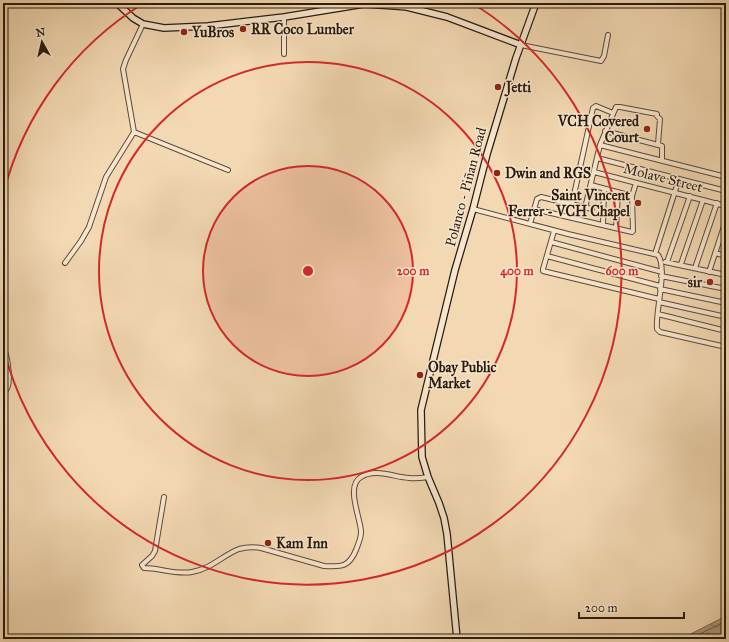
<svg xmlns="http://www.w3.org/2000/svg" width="729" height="642" font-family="'IM FELL Great Primer',serif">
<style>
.water{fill:url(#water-waves);stroke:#7a664f}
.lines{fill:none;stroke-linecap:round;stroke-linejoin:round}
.shore{stroke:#6c5a44;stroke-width:1}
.street-casing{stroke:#5c4a37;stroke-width:6}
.secondary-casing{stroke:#2a1b0e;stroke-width:8}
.street{stroke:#f7e6ce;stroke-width:4}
.secondary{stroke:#f7e6ce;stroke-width:5.5}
.ring{fill:none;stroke:#d62828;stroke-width:2}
.poi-dot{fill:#8f2418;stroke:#f7e6ce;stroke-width:1.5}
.labels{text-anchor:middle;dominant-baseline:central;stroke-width:3;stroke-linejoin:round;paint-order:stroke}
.poi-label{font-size:14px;font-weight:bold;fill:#2a1b0e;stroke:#f7e6ce;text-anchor:start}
.street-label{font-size:14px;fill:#2a1b0e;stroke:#f7e6ce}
.centre{fill:#d62828;stroke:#f7e6ce;stroke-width:2}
.ring-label{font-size:12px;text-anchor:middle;font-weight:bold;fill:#d62828;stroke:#f7e6ce;stroke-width:3;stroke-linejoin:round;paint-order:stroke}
</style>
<defs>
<pattern id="water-waves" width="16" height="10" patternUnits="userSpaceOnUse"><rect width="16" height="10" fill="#af987b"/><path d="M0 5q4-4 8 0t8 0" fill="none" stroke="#8f7b63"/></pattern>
</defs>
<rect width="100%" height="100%" fill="#f3d9b3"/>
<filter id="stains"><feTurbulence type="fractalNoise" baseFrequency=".005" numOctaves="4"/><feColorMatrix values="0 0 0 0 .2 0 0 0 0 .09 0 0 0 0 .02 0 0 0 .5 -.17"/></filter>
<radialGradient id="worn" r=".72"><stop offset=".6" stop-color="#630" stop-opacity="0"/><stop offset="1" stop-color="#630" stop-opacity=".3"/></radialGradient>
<path class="water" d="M726,616V639H681Z"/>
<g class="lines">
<path class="shore" d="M690,639L726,621"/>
<g class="street-casing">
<path id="street" d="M521,45L601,61L604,56L608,35
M284,54V17
M605,131L662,146V160
M134,132L228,170
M600,145L726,177
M597,158L726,191
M594,172L726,206
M591,185L632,196
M572,204L593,108L596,106L613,113
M585,208L600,145L616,107H620L657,114V116L660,119L658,144
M473,209L568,234L658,255C668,270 655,311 657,329L660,332L726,347
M534,209L632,232L633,231L632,196L636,183
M530,224L537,199L541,197L592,209
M603,225L604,189
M616,228L618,192
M554,231L543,269V271L659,299
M551,242L662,272
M715,253L726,256
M655,254L679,179
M547,256L660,286
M665,262L726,275
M667,262L690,196
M65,263L81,241L89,227L106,177L134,132L123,69L126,60L143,24
M681,264L703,200
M695,268L717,203
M709,272L726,220
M661,276L726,289
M660,289L726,303
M659,302L726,317
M658,314L726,331
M3,348C8,354 10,378 8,386C7,389 5,392 3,394
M164,497L155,551L152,556L142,565L144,568C160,568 176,575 192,572C211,569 223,555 239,549C246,547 254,547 261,548L324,566C342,567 349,567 356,550C358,544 361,539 361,532C361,519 345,486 361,477C375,468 394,477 409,478C415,479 422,478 428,477"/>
</g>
<g class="secondary-casing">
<path id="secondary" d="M117,3L133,18L143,24L164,28L208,26L284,17L364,4L395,6L407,7L447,17L521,45
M457,639L447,534L444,518L439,503L428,477L422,457L421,410L455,270L473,209L487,154L516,58L536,3"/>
</g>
<use href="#street" class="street"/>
<use href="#secondary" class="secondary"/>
</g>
<circle cx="308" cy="271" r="105" fill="#d62828" fill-opacity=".12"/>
<g class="ring">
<circle cx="308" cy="271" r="105"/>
<circle cx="308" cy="271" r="209"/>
<path d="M3 195A314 314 0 0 1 144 3M472 3A314 314 0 1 1 3 347"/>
</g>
<g class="poi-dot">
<circle cx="243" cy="29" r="4"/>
<circle cx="184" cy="32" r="4"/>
<circle cx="498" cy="87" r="4"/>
<circle cx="647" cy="129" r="4"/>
<circle cx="497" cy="173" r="4"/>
<circle cx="638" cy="203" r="4"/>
<circle cx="710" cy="282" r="4"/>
<circle cx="420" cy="375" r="4"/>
<circle cx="268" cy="543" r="4"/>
</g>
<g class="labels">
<g class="poi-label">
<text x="251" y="29">RR Coco Lumber</text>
<text x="192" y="32">YuBros</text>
<text x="506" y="87">Jetti</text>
<text x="639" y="121" text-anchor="end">VCH Covered<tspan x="639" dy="16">Court</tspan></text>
<text x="505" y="173">Dwin and RGS</text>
<text x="630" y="195" text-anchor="end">Saint Vincent<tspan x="630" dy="16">Ferrer - VCH Chapel</tspan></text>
<text x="702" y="282" text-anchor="end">sir</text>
<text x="428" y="367">Obay Public<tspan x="428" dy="16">Market</tspan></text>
<text x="276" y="543">Kam Inn</text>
</g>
<g class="street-label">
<text transform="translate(663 178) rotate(14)">Molave Street</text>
<text transform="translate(466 187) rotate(-75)">Polanco - Piñan Road</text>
</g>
</g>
<circle cx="308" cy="271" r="6" class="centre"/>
<g class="ring-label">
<text x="413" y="275">200 m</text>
<text x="517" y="275">400 m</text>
<text x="622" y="275">600 m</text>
</g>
<rect width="729" height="642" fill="none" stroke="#f3d9b3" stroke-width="16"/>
<rect x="4" y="4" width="721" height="634" fill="none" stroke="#2a1b0e" stroke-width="2"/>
<rect x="8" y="8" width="713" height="626" fill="none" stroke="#2a1b0e"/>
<g transform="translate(42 42) rotate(352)" stroke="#f7e6ce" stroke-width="3" paint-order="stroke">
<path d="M0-3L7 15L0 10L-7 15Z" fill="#2a1b0e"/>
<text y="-6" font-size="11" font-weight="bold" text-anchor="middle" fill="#2a1b0e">N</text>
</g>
<path d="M579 612v6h105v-6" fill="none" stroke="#2a1b0e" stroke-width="2"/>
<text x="585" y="612" font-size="12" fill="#2a1b0e" stroke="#f7e6ce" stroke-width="3" paint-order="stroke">200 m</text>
<rect width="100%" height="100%" filter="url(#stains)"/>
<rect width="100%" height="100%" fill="url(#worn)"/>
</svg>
